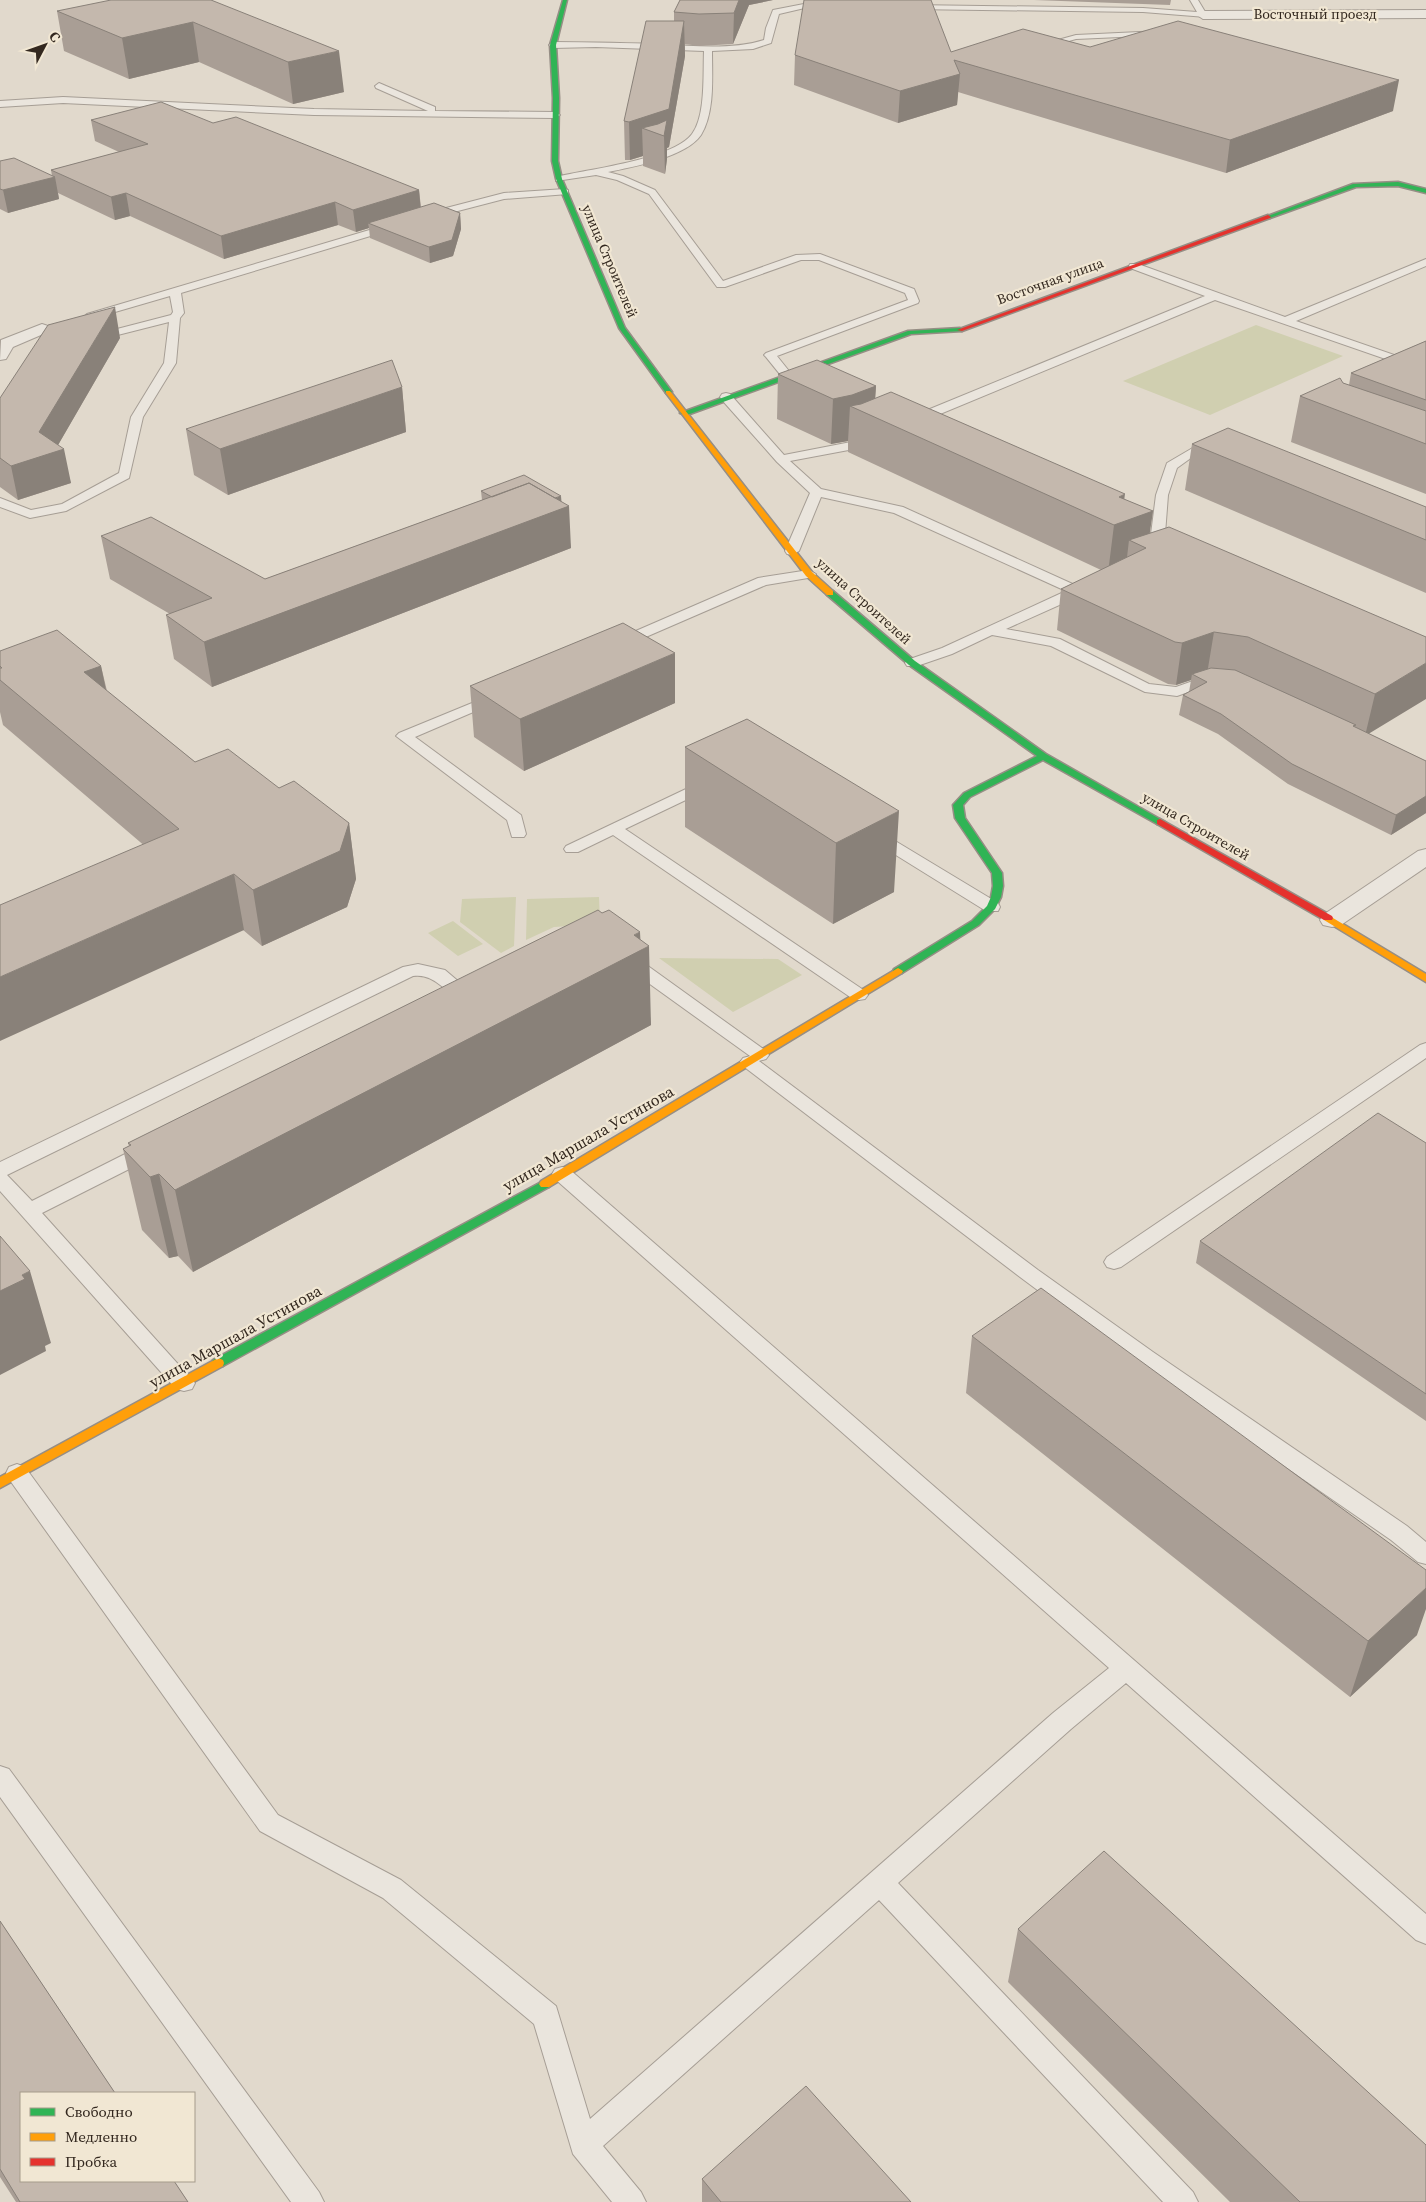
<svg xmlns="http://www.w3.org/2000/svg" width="1426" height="2202" font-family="'Source Serif 4',serif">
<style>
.green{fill:#d0cfb0}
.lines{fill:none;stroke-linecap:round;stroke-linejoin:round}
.lane-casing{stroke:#a69e95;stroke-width:2}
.street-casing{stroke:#a69e95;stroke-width:2}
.fast-casing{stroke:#968e85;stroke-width:3}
.slow-casing{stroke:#968e85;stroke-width:3}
.jam-casing{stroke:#968e85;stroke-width:3}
.lane{fill:#eae5dd;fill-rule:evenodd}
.street{fill:#eae5dd;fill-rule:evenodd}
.fast{fill:#30b455;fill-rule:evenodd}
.slow{fill:#ff9f0a;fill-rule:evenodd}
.jam{fill:#e5322d;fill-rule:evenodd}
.wall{fill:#a99e95}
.shaded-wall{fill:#898179}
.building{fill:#c4b8ad;stroke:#898179}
.labels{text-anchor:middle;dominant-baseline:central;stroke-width:4.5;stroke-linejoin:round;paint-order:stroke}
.far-street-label{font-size:14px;fill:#33281f;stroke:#f1e7d3}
.street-label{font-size:16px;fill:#33281f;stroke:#f1e7d3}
</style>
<rect width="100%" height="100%" fill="#e1d9cc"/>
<path class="green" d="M1256,325L1343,356L1210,415L1123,381Z
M516,897L514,946L501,953L460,922L462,899Z
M599,897L600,924L554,927L526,940L527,899Z
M453,921L483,944L458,956L428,933Z
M659,958L778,959L802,975L733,1012Z"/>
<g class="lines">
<g class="lane-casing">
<path id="lane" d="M1190,0H1198L1207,15L1206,17L1143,12L910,9L906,7L910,5L1143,8L1197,12Z
M809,3H827L831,5L827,7H809L779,14L771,43L753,49L712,51C712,77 715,112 701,135C686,157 633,167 608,172L623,176L655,190L723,281L796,255L820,254L914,289L919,301L918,303L777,356L793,376L787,379L783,378L766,357L764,355L766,353L908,300L905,293L819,260H801L725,287H717L649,194L617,180L596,175L556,181V177C588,169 672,160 692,134C706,116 703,73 704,51L596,47L553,48L549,45L553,42C589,42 625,43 661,44C694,46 732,50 764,40L766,28L773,10Z
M1161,31H1164V35L1076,39L1040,49L1036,46L1076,35Z
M379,83L435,107V111L555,112L560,115L555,118L314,115L63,103L0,107V101L63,97L314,109L428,111L376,88L375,86Z
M565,189L568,190V194L504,199L427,219L422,216L423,214L504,193Z
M393,223L398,226L397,228L181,293L184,313L180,318L176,363L143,417L129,478L66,511L30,518L0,507V498L31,510L62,504L119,473L131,417L164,363L169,322L94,341L88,338L90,336L171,315L173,312L170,296L91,319L87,318L85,316L87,314Z
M1426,259V266L1296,321L1426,366V373L1215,300L916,424L912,425L906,421L908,418L1205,296L1130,268L1129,266L1130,264H1138L1285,317Z
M726,393L730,394L784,455L851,442L872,433L876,434L878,437L876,440L854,449L790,461L821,489L903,507L1077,586L1090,582L1097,586L1095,589L1006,629L1060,639L1149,684L1176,687L1207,676L1219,678L1221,681L1219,684L1208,685L1177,696L1145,692L1051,646L992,635L952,654L917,666H907L905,663L907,660L942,648L1066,591L894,513L821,497L799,551L792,555L787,554L785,551L810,493L777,462L722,400L720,397L722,394Z
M1196,446L1202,450L1177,468L1168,495L1165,534L1175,553L1173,556H1163L1151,534L1156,495L1167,463Z
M809,570L816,574L814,577L766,585L625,646L620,647L613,643L615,640L758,578Z
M494,694L499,695L501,698L499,701L415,737L521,815L526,834L524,837H512L507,820L396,736L399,733Z
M707,779L713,781L715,784L713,787L625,829L865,991L868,995L865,999L859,1000L853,999L613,835L578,852H566L564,849L566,846Z
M876,831L882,833L998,903L1000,907L998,911H986L870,839L868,836L870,833Z
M628,955L634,956L766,1051L769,1055L766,1059L759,1061L1038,1270L1153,1352L1407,1526L1426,1542V1564L1418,1562L1391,1540L1137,1364L1024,1280L743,1066L740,1062L743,1058L750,1056L622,964L619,960L622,956Z
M418,964L445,970L472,993L469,997C448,1002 439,972 413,976L7,1175L32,1201L141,1146L148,1145L155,1146L158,1151L155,1156L42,1213L195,1383L192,1389L184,1391L176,1389L0,1191V1162L403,967Z
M1426,1043V1058L1121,1267L1114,1269L1107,1267L1104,1262L1107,1257L1420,1045Z
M562,1167L569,1169L1426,1914V1944L1416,1940L1126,1683L1071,1729L898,1883L1193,2192L1198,2202H1163L879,1900L603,2146L641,2192L646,2202H612L573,2154L534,2024L383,1898L260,1831L9,1479L6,1473L9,1467L17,1464L25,1467L278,1815L401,1880L556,2006L590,2119L1053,1713L1109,1668L555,1179L552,1174L555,1169Z
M0,1766L9,1769L319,2192L324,2202H291L0,1797Z"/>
</g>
<g class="street-casing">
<path id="street" d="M1426,10V18L1203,19L1197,15L1203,11Z
M42,324L48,326L50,329L48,332L13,347L6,359L0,360L1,340Z
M1426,849V867L1341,925L1332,927L1323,925L1320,920L1323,915L1418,851Z"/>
</g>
<g class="fast-casing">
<path id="fast" d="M563,0H567L556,45L559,98L558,161L562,179L625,328L672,392L670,393H666L619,328L556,179L552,161L553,98L550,45Z
M1398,182L1426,189V193L1398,186L1356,187L1270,218L1265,217L1353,184Z
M960,328L962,329V331L911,334L687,415L680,413L908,331Z
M827,591H833L915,661L1046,754L1165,822L1163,824H1157L1043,760L970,797L963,805L965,818L1002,873L1003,886L1001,897L995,909L979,925L902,973H894L893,971L894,969L972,921L987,906L991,897L993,886L992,873L955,818L953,805L964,793L1037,756L909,665L827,595Z
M545,1180L549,1181L551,1184L549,1187L223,1366H213L212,1363L213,1360Z"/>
</g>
<g class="slow-casing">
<path id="slow" d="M666,391H670L812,572L833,591V595H827L806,576L666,393Z
M1328,915L1426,974V982L1324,920L1323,918Z
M898,968L903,971L902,973L549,1187H541L539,1184L541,1181Z
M218,1358L223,1360L224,1363L223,1366L0,1488V1477Z"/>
</g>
<g class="jam-casing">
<path id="jam" d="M1268,215L1271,217L1270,218L962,331L957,330Z
M1160,819L1332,916L1333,918L1332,920H1324L1157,824V820Z"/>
</g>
<use href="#lane" class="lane"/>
<use href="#street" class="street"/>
<use href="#fast" class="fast"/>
<use href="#slow" class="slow"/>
<use href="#jam" class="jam"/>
</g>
<path class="wall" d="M211,0L344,92L293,104L199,62L129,79L64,51L57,11Z
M680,0H773L749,5L733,44L699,46L685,44V56L669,147L667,148V159L665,174L643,166V156L630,160H625L624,121L674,21V12Z
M1034,0H1171L1170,5Z
M1090,47L1393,111L1226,173L958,92L957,105L898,123L794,85L795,55L951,52Z
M91,120L213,123L419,190L421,207L460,213L461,229L453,256L430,263L370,238L369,228L356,232L338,225L224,259L130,216L115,220L58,193L59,199L8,213L0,209V161L52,176L51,170L119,152L95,141Z
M120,338L58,445L71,483L18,500L0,487V398Z
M1426,341V494L1291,442L1300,396L1343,383L1349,385L1351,373Z
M778,374L876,386L875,398L1153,511L1149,533L1426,637L1369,734L1426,761V813L1391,835L1288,784L1218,734L1179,715L1183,695L1189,692L1191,680L1176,685L1168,684L1057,630L1061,589L1101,570L848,452V441L831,444L777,419Z
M402,387L406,432L228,495L194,475L186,429Z
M1192,444L1426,507V593L1185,490Z
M481,491L562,502L571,548L212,687L174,659L166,615L170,614L110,579L101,536L265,579L482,500Z
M0,651L101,666L107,691L195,762L279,788L349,823L356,879L347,907L262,946L3,725L0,712Z
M470,686L675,703L524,771L474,737Z
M747,719L894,892L833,924L685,827V747Z
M641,940L651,1025L193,1272L178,1256L169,1258L142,1230L123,1149L129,1146L128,1143Z
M1426,1143V1421L1196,1263L1200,1241Z
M972,1336L1417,1635L1350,1697L966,1393Z
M0,1921L188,2202H16L0,2177Z
M1018,1929L1426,2202H1230L1008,1982Z
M702,2179L911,2202H702Z"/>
<path class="shaded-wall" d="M739,0H773L749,5L733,44L734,13Z
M684,21L685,56L669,147L667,148V159L665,174L664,136L642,128L643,156L630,160L629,122Z
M193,22L199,62L129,79L122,38Z
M339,51L344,92L293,104L288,62Z
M960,74L957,105L898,123L900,91Z
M1399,80L1393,111L1226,173L1230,140Z
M55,177L59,199L8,213L3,190Z
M419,190L421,213L368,223L369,228L356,232L353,210Z
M126,193L130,216L115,220L111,197Z
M335,202L338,225L224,259L221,236Z
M460,213L461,229L453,256L430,263L429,247Z
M115,307L120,338L54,452L64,449L71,483L18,500L11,466L39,432Z
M876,386L874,417L850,406L848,441L831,444L833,399Z
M402,387L406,432L228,495L220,449Z
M1125,494L1121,522L1153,511L1146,559V548L1129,540L1126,566L1108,573L1114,525L1119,497Z
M561,496L562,508L569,506L571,548L212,687L204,642L518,512Z
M1214,632L1207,674H1192L1191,680L1176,685L1182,643Z
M675,653V703L524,771L520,719Z
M1426,663V699L1365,736L1375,694Z
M101,666L112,719L84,672Z
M1426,796V813L1391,835L1396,815Z
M899,811L894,892L833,924L836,843Z
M349,823L356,879L347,907L262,946L253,890Z
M234,874L244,930L0,1041V977Z
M640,932L641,950L649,946L651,1025L193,1272L175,1190Z
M159,1174L178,1256L169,1258L150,1177Z
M30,1271L51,1343L45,1346L46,1351L0,1375V1291L22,1275Z
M1426,1588V1609L1417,1635L1350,1697L1368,1641Z"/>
<path class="building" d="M111,0H211L339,51L288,62L193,22L122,38L57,11Z
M680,0H739L734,13L699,14L674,12Z
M804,0H931L951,52L1023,29L1090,47L1178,21L1399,80L1230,140L954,60L960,74L900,91L795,55Z
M646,21H684L669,109L629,122L624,121Z
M161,102L213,123L236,117L419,190L353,210L335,202L221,236L126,193L111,197L51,170L148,144L91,120Z
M667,120L664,136L642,128L658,124Z
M14,158L55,177L3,190L0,189V161Z
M434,203L460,213L452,240L429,247L368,223Z
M115,307L39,432L64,449L11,466L0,458V398L48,325Z
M1426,341V400L1351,373Z
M392,360L402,387L220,449L186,429Z
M817,360L876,386L852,395L833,399L778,374Z
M1340,378L1343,383L1426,411V444L1300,396Z
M891,392L1125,494L1119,497L1153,511L1114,525L850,406L861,404Z
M1228,428L1426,507V540L1192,444Z
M524,475L561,496L555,498L529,483L492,497L481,491Z
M529,483L569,506L204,642L166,615L212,598L101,536L151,517L265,579Z
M1169,527L1426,637V663L1375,694L1248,637L1214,632L1182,643L1175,642L1061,589L1146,548L1129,540Z
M623,623L675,653L520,719L470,686Z
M57,630L101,666L84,672L195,762L228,749L279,788L294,781L349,823L340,851L253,890L234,874L0,977V905L179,829L0,680V668H2L0,666V651Z
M1211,668L1235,670L1356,725L1353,726L1426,761V796L1396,815L1292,764L1221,714L1183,695L1207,682L1192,674Z
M747,719L899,811L836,843L685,747Z
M598,910L602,913L609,910L640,932L634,935L649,946L175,1190L159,1174L150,1177L123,1149L131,1145L128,1143Z
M1378,1113L1426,1143V1394L1200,1241Z
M0,1236L30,1271L22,1275L25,1279L0,1291Z
M1041,1288L1426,1570V1588L1368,1641L972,1336Z
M1104,1851L1426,2145V2202H1300L1018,1929Z
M0,1921L115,2093H21V2181H174L188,2202H20L0,2169Z
M806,2086L911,2202H721L702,2179Z"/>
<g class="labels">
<g class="far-street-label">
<text x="1315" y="14">Восточный проезд</text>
<text transform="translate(610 261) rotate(67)">улица Строителей</text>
<text transform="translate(1050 281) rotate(-20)">Восточная улица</text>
<text transform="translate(864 601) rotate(42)">улица Строителей</text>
<text transform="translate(1196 826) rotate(30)">улица Строителей</text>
</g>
<g class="street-label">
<text transform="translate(588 1138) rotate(-30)">улица Маршала Устинова</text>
<text transform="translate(235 1336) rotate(-29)">улица Маршала Устинова</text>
</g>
</g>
<rect x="20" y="2092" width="175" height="90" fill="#f1e7d3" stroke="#a59b8b"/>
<rect x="30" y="2108" width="25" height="8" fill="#30b455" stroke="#a59b8b"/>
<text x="65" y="2117" font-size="15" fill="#33281f">Свободно</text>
<rect x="30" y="2133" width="25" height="8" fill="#ff9f0a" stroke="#a59b8b"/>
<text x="65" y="2142" font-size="15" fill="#33281f">Медленно</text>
<rect x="30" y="2158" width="25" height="8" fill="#e5322d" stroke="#a59b8b"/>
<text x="65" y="2167" font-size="15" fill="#33281f">Пробка</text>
<g transform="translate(45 45) rotate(49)" stroke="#f1e7d3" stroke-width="4" paint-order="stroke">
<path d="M0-4L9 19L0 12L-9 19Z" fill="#33281f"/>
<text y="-8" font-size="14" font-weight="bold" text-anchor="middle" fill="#33281f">С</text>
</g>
</svg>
